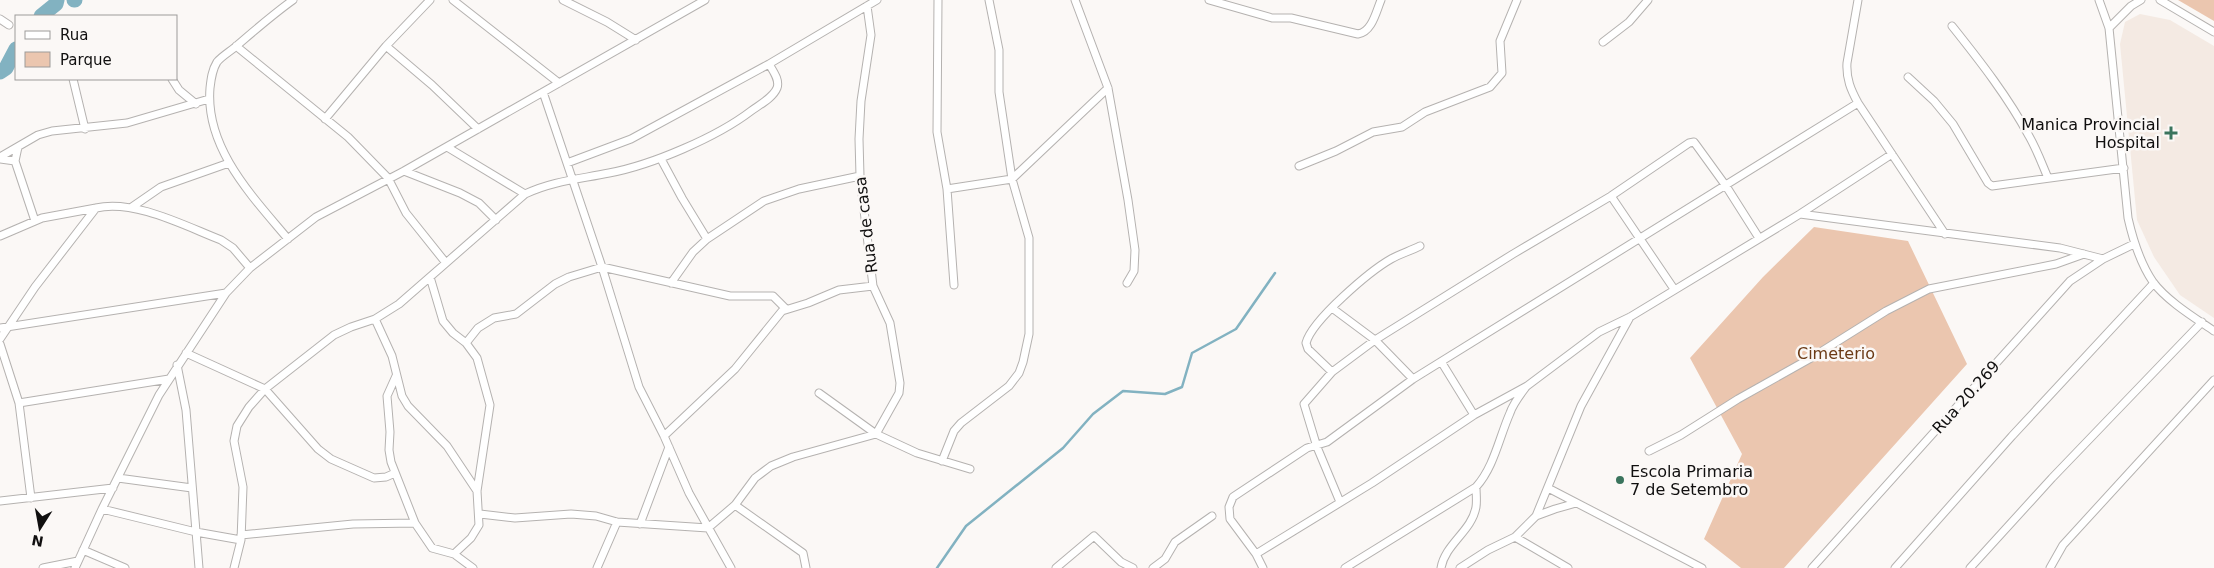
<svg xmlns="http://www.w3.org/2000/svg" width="2214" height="568" font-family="'DejaVu Sans',sans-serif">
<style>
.built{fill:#f4eae3}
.green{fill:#ebc6af}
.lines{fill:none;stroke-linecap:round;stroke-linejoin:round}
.stream{stroke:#82b2c1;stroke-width:2.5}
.river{stroke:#82b2c1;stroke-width:15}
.street-casing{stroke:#b5b2b0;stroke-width:9}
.street{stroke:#fff;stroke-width:7}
.poi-dot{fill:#3a745d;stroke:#fbf8f6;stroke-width:2}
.labels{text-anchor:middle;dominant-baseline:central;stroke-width:5;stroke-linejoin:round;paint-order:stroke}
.poi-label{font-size:16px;fill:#100f0f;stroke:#fbf8f6;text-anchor:end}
.street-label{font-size:16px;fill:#100f0f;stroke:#fbf8f6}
.park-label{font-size:16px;fill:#6b3a15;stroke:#fbf8f6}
</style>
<rect width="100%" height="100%" fill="#fbf8f6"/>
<path class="built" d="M2140,14L2170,20L2214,46V318L2180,295L2154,257L2137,220L2120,44L2125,22Z"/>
<path class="green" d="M2178,0H2214V21Z
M1814,227L1908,241L1967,364L1784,568H1741L1704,539L1742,454L1690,358L1763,277Z"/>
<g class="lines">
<path class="stream" d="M937,568L966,526L1063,448L1093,414L1123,391L1165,394L1182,387L1192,353L1236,329L1275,273"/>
<path class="river" d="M74,0H75
M41,16L56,4L57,0
M0,72L6,68L16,49"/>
<g class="street-casing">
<path id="street" d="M453,0L559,83
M563,0L607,22L636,40
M938,0L937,132L947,189L954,285
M1075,0L1108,88L1128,200L1135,250L1134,271L1127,283
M1209,0L1272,18H1291L1358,34C1372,32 1376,12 1381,0
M1858,0L1847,63C1846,79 1851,90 1858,103L1945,234
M2099,0L2109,28L2128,218C2133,240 2140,263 2153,282C2167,301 2195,318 2214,331
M2160,0L2214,32
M0,19L9,25
M1952,26C1980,61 2008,97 2029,136C2037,150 2042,164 2048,178
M2109,28L2131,6L2141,0
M1603,42L1629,22L1648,0
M236,46L348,137L388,178L406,213L446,263
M386,46L432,85L478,129
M1908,77L1934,101L1953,124L1988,183L1992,186L2124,168
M73,79L85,129
M172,79L179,90L196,104
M543,92L602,267L639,387L664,436L689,493L731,568
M325,119L386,46L430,0
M18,147L15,161L35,221
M447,147L525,194
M0,157L38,135L52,131L127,123L209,99
M0,159L15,161
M661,159L682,198L707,239
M567,163L631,139L769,64L877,0
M1299,166L1336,151L1373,132L1402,127L1425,112L1490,87L1502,73L1500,41L1517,0
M404,171L460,193L479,203L496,220
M947,189L1012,179L1108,88
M1611,196L1674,289
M132,207L161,187L229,163
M1800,214L2060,248L2103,259
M0,236L42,218L96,208
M288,239C252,196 205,148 210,88C211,79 212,70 217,62C221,57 229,52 234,48C254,31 272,15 293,0
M430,277L443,321L453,333L466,343L477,358L490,405L477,491L479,525L471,538L454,554
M671,283L693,252L707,239L764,201L799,189L860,176
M1332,308L1375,340L1413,379
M375,319L392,356L402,396L408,406L447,446L477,491
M0,328L226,293
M0,339L35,287L96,208C134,199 185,226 221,240L233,248L250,268
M466,343L478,328L494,318L516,314L555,284L569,277L602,267L730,296H773L786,309
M0,344L19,403L31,498
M186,353L265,389L318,449L331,459L374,478L386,477L395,473
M1442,363L1474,415
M177,365L186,410L199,568
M1332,372L1308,349L1306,343C1312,320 1370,271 1391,259C1400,254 1410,251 1420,246
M396,376L387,396L390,432L389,450L391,462L415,523L432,548L454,554L473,568
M819,393L876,434L917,453L970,469
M19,403L169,379
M664,436L735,369L782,311L808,303L839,290L873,286
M1649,451L1681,435L1738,399L1811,358L1886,311L1929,289L2056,264L2084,254
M942,461L954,431L961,423L1009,386L1019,373L1023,362L1029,334V238L1012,179L999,92V50L989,0
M118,478L192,488
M1548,488L1702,568
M0,501L113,488
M1340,502L1317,447L1304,404L1332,372L1375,340L1513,254L1611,196L1689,143L1694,142L1697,146L1726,186L1759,238
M735,505L803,553L806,568
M102,509L196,532L241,540
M480,514L515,518L571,514L596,516L617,522L708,528L735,505L755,478L771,466L793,457L876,434L899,393L900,383L890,323L873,286L860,176L859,139L861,101L871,35L867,6
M1536,516L1555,509L1576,503
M640,524L669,447
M241,535L353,524L415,523
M1515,537L1568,568
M83,550L125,568
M1256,554L1372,483L1474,415L1527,386L1599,332L1630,317L1800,214L1892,154
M43,568L78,561
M75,568L102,509L159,395L226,293L250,268L316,217L404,171L705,0
M234,568L241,540L243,487L234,441L237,426L249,407L265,389L334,335L351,327L375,319L399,304L525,194C552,181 580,179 609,173C652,165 717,137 751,111C759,105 773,98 777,88C780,80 773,71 769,64
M597,568L617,522
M1056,568L1094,536L1121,562L1133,568
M1153,568L1165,559L1175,542L1212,516
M1263,568L1256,554L1230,519L1229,507L1233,497L1307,448L1327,442L1413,379L1858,103
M1345,568L1476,487C1494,467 1499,438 1510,413C1513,404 1520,395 1526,387
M1441,568C1445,544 1472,531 1476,507C1477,501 1476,493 1476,487
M1460,568L1488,550L1515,537L1536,516L1581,406L1630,317
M1812,568L2070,281L2103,259L2134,244
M1895,568L2012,436L2154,283
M1970,568L2052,478L2202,322
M2050,568L2063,545L2214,380"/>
</g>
<use href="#street" class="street"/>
</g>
<g class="poi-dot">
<path d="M2168.5 125.5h5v5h5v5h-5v5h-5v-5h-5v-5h5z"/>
<circle cx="1620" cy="480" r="5"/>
</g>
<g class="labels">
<g class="poi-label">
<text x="2160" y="124">Manica Provincial<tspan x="2160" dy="18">Hospital</tspan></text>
<text x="1630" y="471" text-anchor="start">Escola Primaria<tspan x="1630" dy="18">7 de Setembro</tspan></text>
</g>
<g class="street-label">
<text transform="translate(866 225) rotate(-97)">Rua de casa</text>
<text transform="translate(1966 397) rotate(-48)">Rua 20.269</text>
</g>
<g class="park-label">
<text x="1836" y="353">Cimeterio</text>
</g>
</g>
<rect x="15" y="15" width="162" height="65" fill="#fbf8f6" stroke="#9d9b9a"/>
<rect x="25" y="31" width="25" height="8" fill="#ffffff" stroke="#9d9b9a"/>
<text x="60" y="40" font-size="15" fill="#100f0f">Rua</text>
<rect x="25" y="52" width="25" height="15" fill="#ebc6af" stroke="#9d9b9a"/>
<text x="60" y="65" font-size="15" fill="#100f0f">Parque</text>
<g transform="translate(40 528) rotate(191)" stroke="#fbf8f6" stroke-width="4" paint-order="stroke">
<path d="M0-4L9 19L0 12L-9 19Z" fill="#100f0f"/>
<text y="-8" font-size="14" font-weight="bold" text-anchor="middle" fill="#100f0f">N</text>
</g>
</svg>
